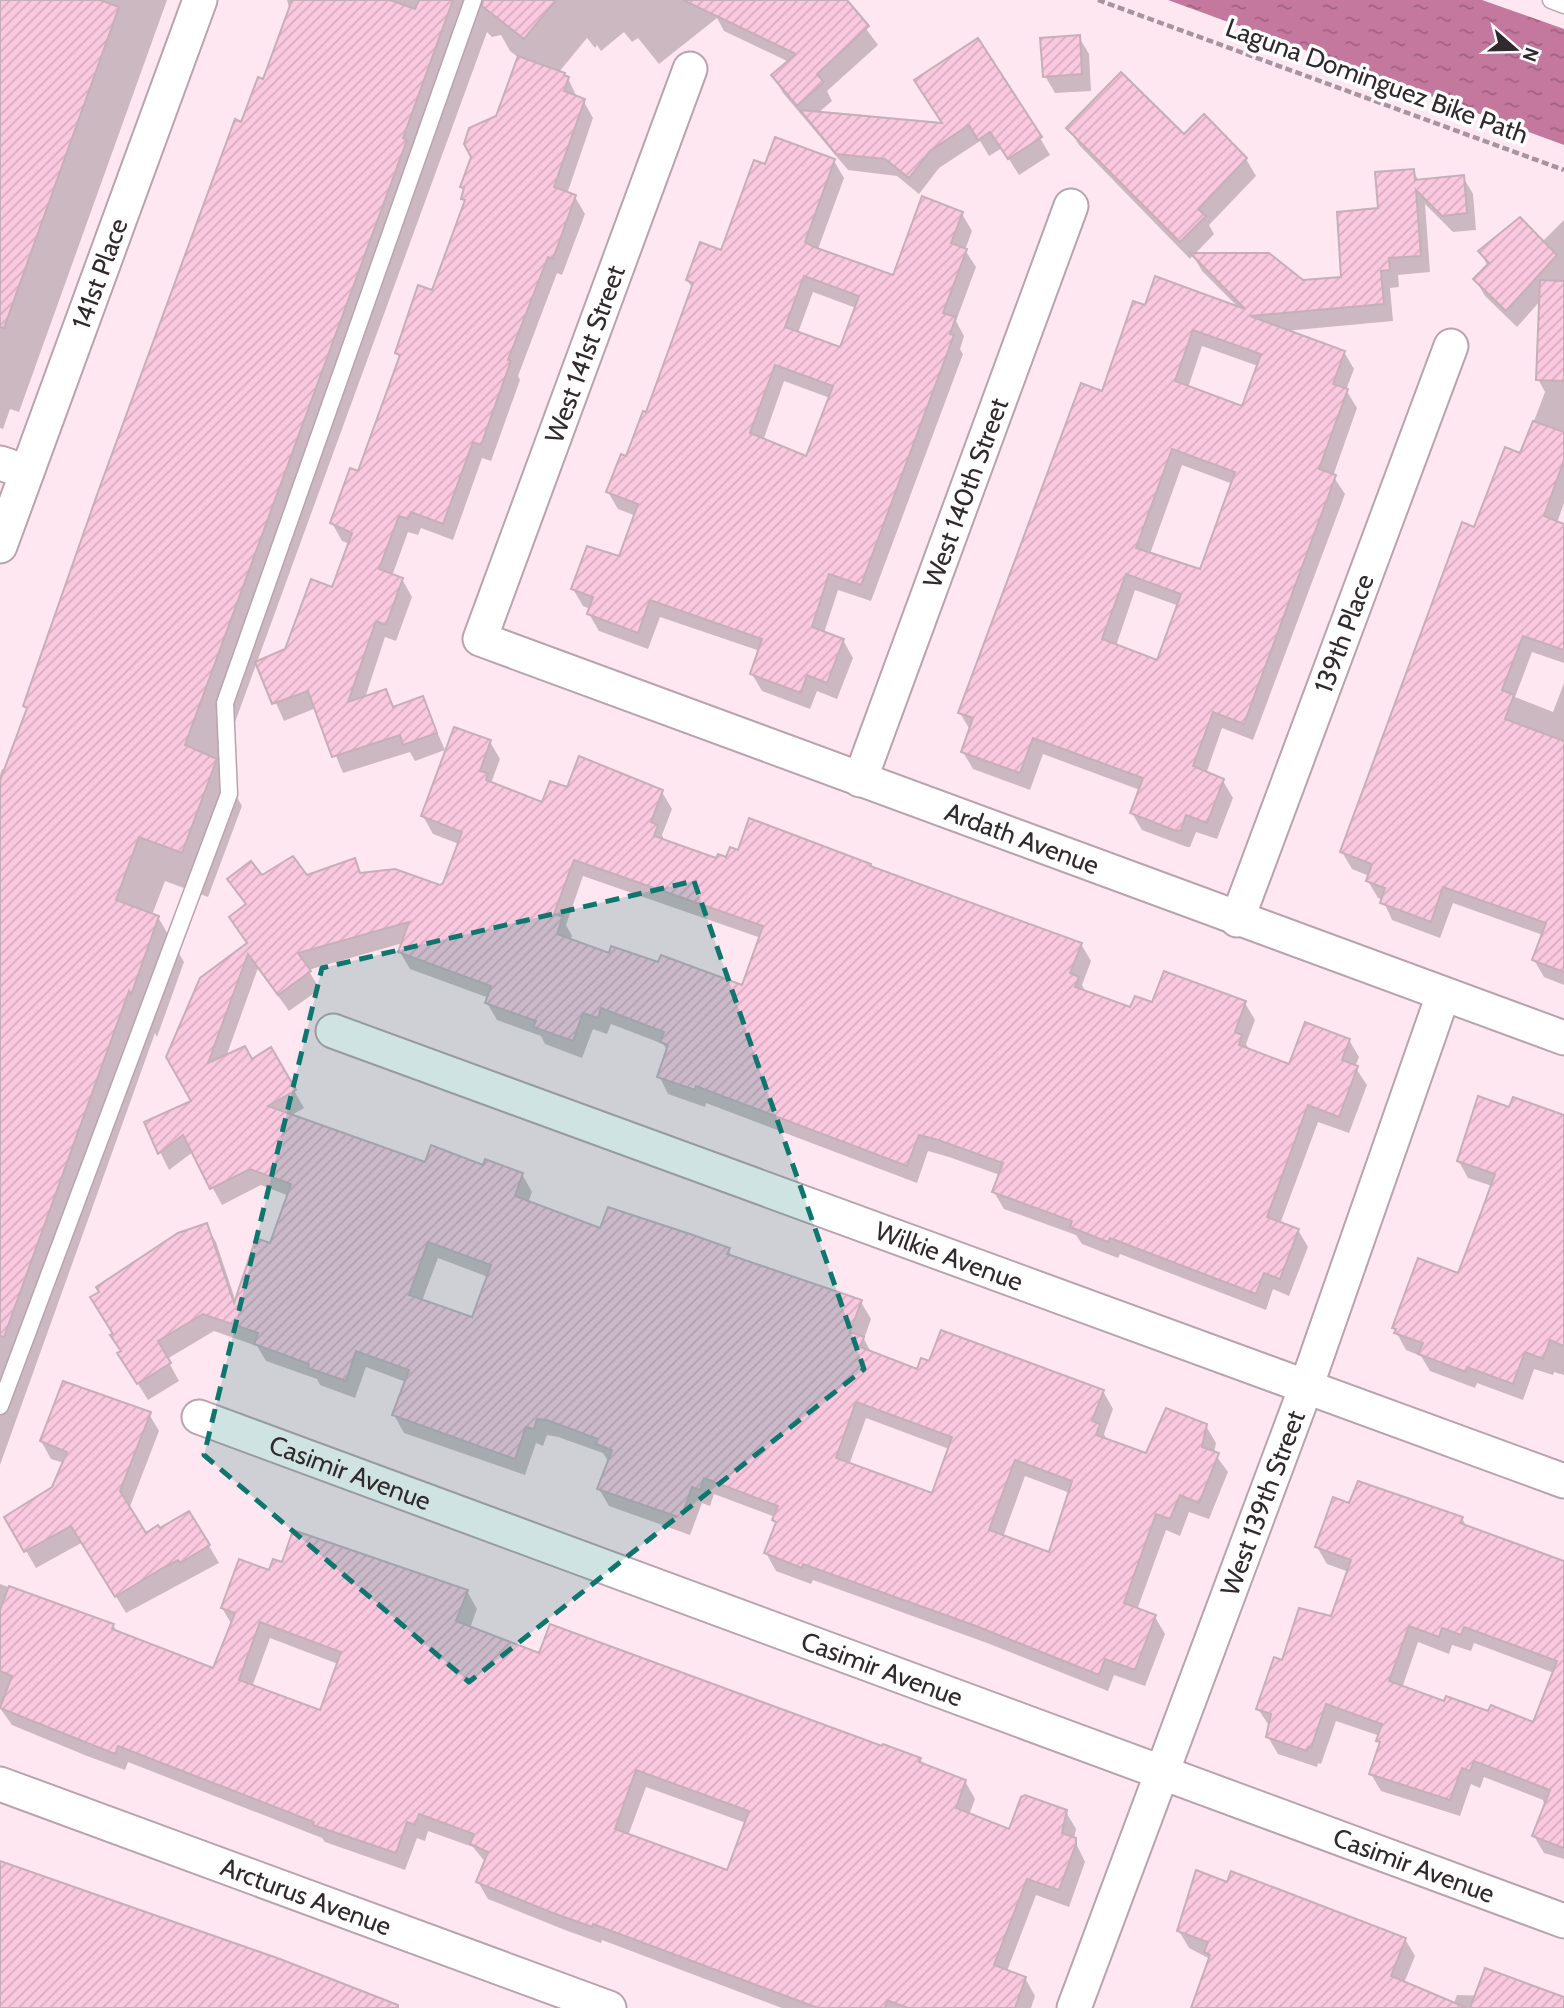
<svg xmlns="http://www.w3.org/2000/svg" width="1564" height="2008" font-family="Cabin,sans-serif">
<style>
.water{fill:url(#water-ripples)}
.shadow{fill:#0003;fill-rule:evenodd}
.building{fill:url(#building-hatch);stroke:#c6afb9;stroke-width:2;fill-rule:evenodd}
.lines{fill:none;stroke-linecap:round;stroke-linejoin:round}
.lane-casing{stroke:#b9a3ad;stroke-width:19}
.street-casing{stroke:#b9a3ad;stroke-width:37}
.path{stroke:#a6959c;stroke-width:4.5;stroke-dasharray:7 3.5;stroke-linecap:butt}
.lane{stroke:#fff;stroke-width:16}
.street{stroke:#fff;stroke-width:33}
.marked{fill:#0f766e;fill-opacity:0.2;stroke:#0f766e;stroke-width:5;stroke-dasharray:14 9;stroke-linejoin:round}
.labels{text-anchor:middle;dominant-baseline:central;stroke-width:7;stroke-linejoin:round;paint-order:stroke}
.street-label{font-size:26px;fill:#31292d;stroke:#fff}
</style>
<defs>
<pattern id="water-ripples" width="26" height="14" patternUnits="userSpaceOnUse" patternTransform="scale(1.75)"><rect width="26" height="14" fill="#c4789d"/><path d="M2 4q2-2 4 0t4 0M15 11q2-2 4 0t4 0" fill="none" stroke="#a06280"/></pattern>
<pattern id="building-hatch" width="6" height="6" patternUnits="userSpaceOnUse" patternTransform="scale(1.75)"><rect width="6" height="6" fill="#fac8df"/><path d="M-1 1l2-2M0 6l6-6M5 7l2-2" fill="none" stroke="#d7acc0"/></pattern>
</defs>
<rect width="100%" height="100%" fill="#ffe7f1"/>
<path class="water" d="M1168,0H1482L1564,29V145Z"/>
<path class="shadow" d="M0,0H167L19,412L10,409L3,429L0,428Z
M287,0H845L878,45L827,91L832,101L818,113L944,125L926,97L1040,138L1050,155L1019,175L1002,148L989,156L980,141L939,168L919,194L897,176L848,170L783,93L773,76L789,62L724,31L717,18L659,64L638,38L632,42L624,32L601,51L597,45L595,48L587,38L559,72L568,78L577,98L583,100L593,118L567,194L575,197L585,214L562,275L557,273L518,376L520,380L491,461L482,458L453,540L421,528L418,535L408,532L392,576L402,579L412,597L396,641L385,637L365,698L385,691L395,708L422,698L445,750L415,761L410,752L343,773L316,708L284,721L258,663L287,651L333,589L350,544L342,541L332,523L359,474L400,359L397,353L433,292L466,204L462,187L498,117L519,58L510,51L501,35L492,37L487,32L219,766L242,806L208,897L165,881L152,915L158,917L184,962L157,1037L155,1033L0,1465V775L2,769L6,770L28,711L25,706L242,124L264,81L290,11Z
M1079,37L1089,54L1091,91L1055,93L1045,76Z
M1204,117L1246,159L1256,176L1209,225L1214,234L1194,255L1303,282L1343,279L1380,209L1413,171L1419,181L1463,177L1473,194L1476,230L1453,232L1425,204L1430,272L1398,275L1399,287L1390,288L1393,321L1285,331L1344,352L1354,369L1346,390L1357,408L1333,476L1345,494L1253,740L1222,728L1206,774L1223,781L1233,798L1217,839L1196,832L1190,847H1187L1142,830L1132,813L1140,790L1043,754L1030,790L973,769L963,752L970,730L960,713L1103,393L1146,308L1240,309L1202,271L1193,255L1190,259L1079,145L1069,128L1184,136ZM1202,346L1258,366L1243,408L1188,388ZM1182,465L1233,484L1201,571L1150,554ZM1135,590L1179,606L1158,662L1116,646Z
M834,161L844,178L818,249L894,278L962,214L972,231L965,250L976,267L956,321L964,336L960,349L963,354L871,601L838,590L824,633L843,640L853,658L837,699L817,691L810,709L762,691L752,674L760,651L660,617L648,649L599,631L589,614L590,609L583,606L573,589L620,558L636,516L618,509L608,492L647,414L693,289L687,280L722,252L766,167ZM813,292L856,308L841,349L798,333ZM784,381L830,398L807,458L763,441Z
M1564,220V503L1557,523L1564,526V663L1532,652L1515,697L1553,712L1564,683V985L1544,977L1534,960L1543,935L1453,903L1440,938L1392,920L1383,900L1378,898L1368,881L1369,876L1352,869L1342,852L1475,529L1521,455L1545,392L1538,379L1541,300L1517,327L1485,296L1475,279L1488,266L1480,252L1542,242Z
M490,742L500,759L491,783L543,804L568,790L662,792L672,809L662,835L665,842L717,860L870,865L1081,944L1091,961L1082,985L1086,993L1132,1009L1153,1004L1245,1003L1255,1020L1246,1044L1250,1051L1290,1066L1349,1040L1359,1057L1355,1067L1367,1085L1349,1133L1318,1122L1280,1224L1298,1230L1308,1247L1289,1296L1273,1289L1266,1310L1120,1254L1118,1258L1082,1244L1076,1235L1004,1209L994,1192L1000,1175L949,1157L928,1151L917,1183L706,1103L705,1107L668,1094L659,1076L668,1051L663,1044L611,1024L607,1034L593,1029L582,1058L545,1044L541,1036L497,1020L487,1003L489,998L410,969L400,952L403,943L308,970L320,989L289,1011L258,968L226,1057L252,1061L271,1050L304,1108L290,1116L426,1164L484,1167L522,1174L532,1192L528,1203L601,1231L728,1250L733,1258L861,1302L871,1319L864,1339L872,1354L918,1371L1103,1391L1113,1409L1104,1434L1108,1442L1147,1455L1206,1426L1216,1443L1214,1453L1228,1472L1209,1519L1189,1512L1180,1536L1166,1530L1137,1610L1155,1617L1165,1634L1145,1686L1114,1675L1108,1691L987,1643L813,1580L811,1584L776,1571L766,1553L777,1525L775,1517L714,1494L710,1506L702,1503L690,1535L609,1506L599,1489L608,1461L603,1453L558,1437L547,1435L543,1446L536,1443L525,1475L404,1433L394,1415L406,1382L366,1367L355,1398L320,1385L317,1379L266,1361L257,1346L214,1331L167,1359L179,1381L148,1400L130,1371L206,1225L216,1242L236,1302L271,1245L289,1196L261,1185L222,1205L193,1152L169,1170L146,1123L194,1101L248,944L231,918L246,906L230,879L306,877L354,860L362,875L440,887L444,884L459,844L433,834L423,816ZM583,876L761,938L743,987L659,965L610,956L570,940L572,936L566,925ZM438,1258L488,1277L473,1320L422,1301ZM866,1418L949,1449L933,1495L849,1465ZM1025,1476L1070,1493L1050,1554L1003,1537Z
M1479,1098L1564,1124V1375L1554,1372L1553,1375L1534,1369L1523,1400L1477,1383L1475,1388L1430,1371L1421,1356L1406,1350L1394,1328L1459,1275L1492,1186L1468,1178L1458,1160Z
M149,1414L159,1431L129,1509L145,1535L209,1546L219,1563L126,1613L83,1542L36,1568L7,1518L54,1489L64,1463L51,1459L41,1441Z
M1350,1505L1462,1518L1467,1528L1564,1598V1859L1544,1853L1534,1836L1545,1808L1543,1800L1484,1777L1480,1788L1471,1784L1460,1816L1381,1791L1371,1774L1381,1745L1380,1736L1336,1721L1321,1764L1318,1763L1317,1767L1278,1754L1268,1737L1270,1727L1258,1709L1283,1662L1332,1618L1349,1572L1327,1564L1317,1547ZM1418,1642L1449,1654L1452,1645L1471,1651L1474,1643L1554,1673L1534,1724L1445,1703L1402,1688Z
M270,1573L467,1591L477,1609L470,1628L540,1655L920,1759L924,1766L965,1781L975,1799L969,1815L1010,1832L1066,1812L1076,1829L1074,1839L1085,1862L1069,1907L1036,1895L1007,1971L1025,1978L1035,1996L1031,2008H782L602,1940L601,1943L565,1930L488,1899L478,1882L486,1863L473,1847L428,1831L425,1841L417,1838L405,1870L325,1842L322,1838L128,1762L125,1770L87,1756L12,1725L0,1708V1584L113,1625L118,1633L214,1670L232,1625L222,1608ZM270,1638L338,1664L321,1712L252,1687ZM646,1787L746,1823L728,1872L628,1836Z
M1179,1931L1405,1939L1415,1956L1404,1983L1454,2003L1457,1995L1564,1998V2008H1193L1210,1959L1189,1948Z"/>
<path class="building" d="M0,0H100L119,7L4,328L0,327Z
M292,0H390L415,9L419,0H453L403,138L407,140L185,745L217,759L182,853L139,837L116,900L159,916L131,995L129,991L4,1337L0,1336V781L27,708L23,706L98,492L235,119L241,122L258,77L263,79Z
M483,0H556L524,39L482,6Z
M683,0H847L869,26L817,74L824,82L797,106L771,75L796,54Z
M1080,35L1082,74L1043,77L1040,38Z
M978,38L1042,137L1008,159L990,132L978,140L969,125L930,151L909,178L885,159L836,154L800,110L942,123L914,80Z
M518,56L565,73L564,75L569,77L564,91L585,99L554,187L576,195L553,259L548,257L508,360L511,361L481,445L473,442L443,524L411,512L408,519L399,516L379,569L403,578L386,625L376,621L348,702L386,689L393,707L423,696L437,733L403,745L400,735L332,757L308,691L272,704L255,662L285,649L311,579L332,587L352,533L330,523L350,468L358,471L400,355L395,353L418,285L432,290L465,200L461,199L464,188L460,187L471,157L464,144L469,128L496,116Z
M1121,72L1184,134L1204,114L1247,158L1198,209L1206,216L1180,242L1066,128Z
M775,137L835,159L805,242L814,247L893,275L922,196L963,212L951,243L967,249L943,313L956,317L950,334L954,335L861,585L829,574L812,627L844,639L827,683L807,675L801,693L750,674L762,639L650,600L638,633L587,614L593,597L571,589L587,546L619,556L638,504L606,492L621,454L626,456L643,411L646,412L693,283L686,280L700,242L721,250L754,160L765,164ZM804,276L859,296L840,347L785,327ZM775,365L833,386L806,456L750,433Z
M1414,169L1415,180L1464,175L1467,213L1442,216L1416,190L1421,256L1389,258L1390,270L1381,271L1384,304L1250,316L1345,351L1333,384L1348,389L1319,469L1336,475L1244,724L1213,712L1193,766L1224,779L1207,823L1186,815L1181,830L1176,831L1130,813L1143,778L1033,738L1020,773L961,752L973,718L958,713L1081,383L1102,391L1133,301L1145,305L1155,276L1245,309L1190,253H1269L1303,280L1341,277L1337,212L1378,208L1375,172ZM1193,330L1261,354L1242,406L1175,381ZM1172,449L1235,472L1200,569L1136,548ZM1126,574L1181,594L1157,660L1102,639Z
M1520,217L1557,255L1506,311L1473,279L1489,263L1478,251Z
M1540,280L1564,281V381L1536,380Z
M1533,421L1564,432V460L1544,516L1564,524V650L1523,636L1502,690L1514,695L1505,719L1564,741V972L1532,960L1546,923L1443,887L1431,922L1380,903L1385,888L1366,881L1372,864L1340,852L1462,522L1474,527L1505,447L1520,453Z
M454,727L491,740L480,771L488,773L486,780L542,802L550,781L567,787L579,756L663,790L651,822L658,825L654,836L716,858L718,854L726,857L730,847L738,850L749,818L871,864L870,866L1082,943L1070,973L1079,977L1075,987L1130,1007L1135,996L1152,1002L1164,971L1246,1001L1235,1032L1242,1035L1239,1045L1289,1064L1305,1022L1350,1039L1342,1060L1358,1066L1339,1117L1308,1105L1267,1217L1299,1229L1280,1279L1264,1273L1256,1294L1110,1238L1108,1242L1070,1227L1072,1221L992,1192L1003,1163L938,1140L919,1135L907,1166L696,1086L695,1090L657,1077L668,1045L660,1042L664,1032L601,1008L598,1018L583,1013L573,1041L533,1027L536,1021L485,1003L491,986L398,952L409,922L298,953L311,971L278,995L248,954L208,1063L245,1046L252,1059L271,1047L296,1090L268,1106L425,1162L431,1145L483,1165L485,1159L523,1173L515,1196L600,1228L608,1207L690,1234L730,1248L727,1254L862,1300L850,1332L864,1337L860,1347L917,1369L921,1358L929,1361L941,1330L1104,1390L1092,1421L1100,1424L1096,1435L1146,1453L1166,1408L1207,1424L1202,1447L1219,1453L1199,1503L1180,1495L1170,1519L1156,1514L1124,1603L1156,1615L1135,1670L1105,1659L1099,1675L976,1626L803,1564L802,1568L764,1553L776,1522L772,1520L778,1506L704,1478L700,1490L692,1487L681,1518L597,1489L612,1450L596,1444L598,1439L547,1420L537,1419L534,1429L526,1427L515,1459L392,1415L409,1370L356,1351L346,1381L308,1368L309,1364L254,1344L258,1333L203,1314L158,1341L171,1363L137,1384L117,1353L121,1351L110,1335L113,1334L90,1297L99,1292L96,1287L178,1233L207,1223L234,1303L256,1238L270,1243L291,1184L250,1169L210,1189L183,1135L158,1154L144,1122L191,1101L166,1057L200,978L247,943L229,917L246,904L227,879L251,861L262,875L293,856L307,875L355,858L360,873L395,869L440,885L443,883L462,832L421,816ZM574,860L763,926L742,985L661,955L658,962L611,946L609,953L557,934L563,917L554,914ZM428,1242L491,1265L472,1317L409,1295ZM856,1402L952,1437L932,1493L836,1458ZM1015,1460L1072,1481L1049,1552L989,1530Z
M1478,1096L1509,1107L1513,1097L1564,1115V1346L1550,1340L1543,1359L1525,1352L1513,1384L1467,1367L1466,1372L1418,1354L1423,1343L1394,1333L1396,1329L1392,1328L1418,1258L1458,1273L1482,1210L1495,1174L1457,1161Z
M63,1381L151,1412L120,1491L146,1533L158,1525L160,1528L189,1511L210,1545L180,1563L178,1560L161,1569L115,1597L71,1526L24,1552L4,1517L52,1487L67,1452L40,1441Z
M1358,1481L1463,1517L1460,1523L1564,1561V1848L1532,1836L1550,1790L1474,1761L1470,1771L1462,1768L1450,1800L1369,1774L1380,1742L1376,1741L1382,1724L1326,1704L1311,1748L1308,1747L1307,1751L1266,1737L1271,1714L1256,1709L1274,1657L1282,1660L1299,1608L1331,1616L1351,1560L1315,1547L1333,1497L1349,1503ZM1409,1626L1439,1637L1442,1628L1461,1635L1464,1627L1557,1661L1533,1722L1491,1705L1488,1711L1446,1696L1444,1701L1389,1681Z
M293,1530L468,1590L456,1621L539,1653L550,1624L882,1746L883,1744L921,1758L919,1762L966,1780L956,1808L1009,1829L1021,1797L1025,1795L1067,1810L1062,1833L1076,1838V1844L1059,1890L1027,1879L994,1965L1026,1977L1015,2008H908L887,2000L885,2008H818L593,1924L592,1927L553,1913L476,1882L488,1852L470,1844L474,1834L419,1814L415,1825L407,1822L396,1853L313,1825L314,1822L118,1746L115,1754L0,1708L12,1676L0,1671V1610L9,1586L114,1624L112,1629L213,1668L235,1613L221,1608L239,1559L269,1570L273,1559L282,1562ZM260,1622L341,1652L320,1710L239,1680ZM636,1770L749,1811L727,1870L615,1829Z
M0,1861L280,1959L398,2005V2008H0Z
M1196,1870L1227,1882L1231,1871L1406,1938L1391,1976L1467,2008H1191L1210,1955L1204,1952L1208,1942L1177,1931Z
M1485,1968L1564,1997V2008H1470Z"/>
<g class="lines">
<g class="lane-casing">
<path id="lane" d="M1551,0L1564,5
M0,1406L229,794L225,703L473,0"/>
</g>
<g class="street-casing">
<g id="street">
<path id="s1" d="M690,69L480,639L1564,1038"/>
<path d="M0,463L27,472"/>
<path id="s2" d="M0,546L200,0"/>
<path id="s3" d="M860,780L1071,206"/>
<path id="s4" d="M1237,920L1451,346"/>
<path id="s5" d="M333,1031L1564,1481"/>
<path id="s6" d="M199,1417L1564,1921"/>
<path id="s7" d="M0,1784L609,2008"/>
<path id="s8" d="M1074,2008L1306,1387L1443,995"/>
</g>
</g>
<path class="path" d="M1098,0L1564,170"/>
<use href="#lane" class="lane"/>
<use href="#street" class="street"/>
</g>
<path class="marked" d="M694,881L864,1369L469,1682L204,1455L322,968Z"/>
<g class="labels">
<g class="street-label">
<text transform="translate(1377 81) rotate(20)">Laguna Dominguez Bike Path</text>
<text stroke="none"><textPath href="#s2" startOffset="290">141st Place</textPath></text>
<text transform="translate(585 354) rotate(-70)">West 141st Street</text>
<text stroke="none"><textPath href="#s3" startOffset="306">West 140th Street</textPath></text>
<text stroke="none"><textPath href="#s4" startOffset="306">139th Place</textPath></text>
<text stroke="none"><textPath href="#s1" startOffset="1185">Ardath Avenue</textPath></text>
<text stroke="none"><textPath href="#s5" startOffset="656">Wilkie Avenue</textPath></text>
<text stroke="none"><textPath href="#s6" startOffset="161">Casimir Avenue</textPath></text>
<text stroke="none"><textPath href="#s8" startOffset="539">West 139th Street</textPath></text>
<text stroke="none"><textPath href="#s6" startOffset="728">Casimir Avenue</textPath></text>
<text stroke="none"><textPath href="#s6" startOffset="1295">Casimir Avenue</textPath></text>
<text stroke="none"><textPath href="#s7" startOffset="326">Arcturus Avenue</textPath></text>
</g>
</g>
<g transform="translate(1515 49) rotate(110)" stroke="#ffffff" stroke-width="5" paint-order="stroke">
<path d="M0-5L12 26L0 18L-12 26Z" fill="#31292d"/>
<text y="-10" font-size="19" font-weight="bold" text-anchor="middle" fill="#31292d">N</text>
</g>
</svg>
